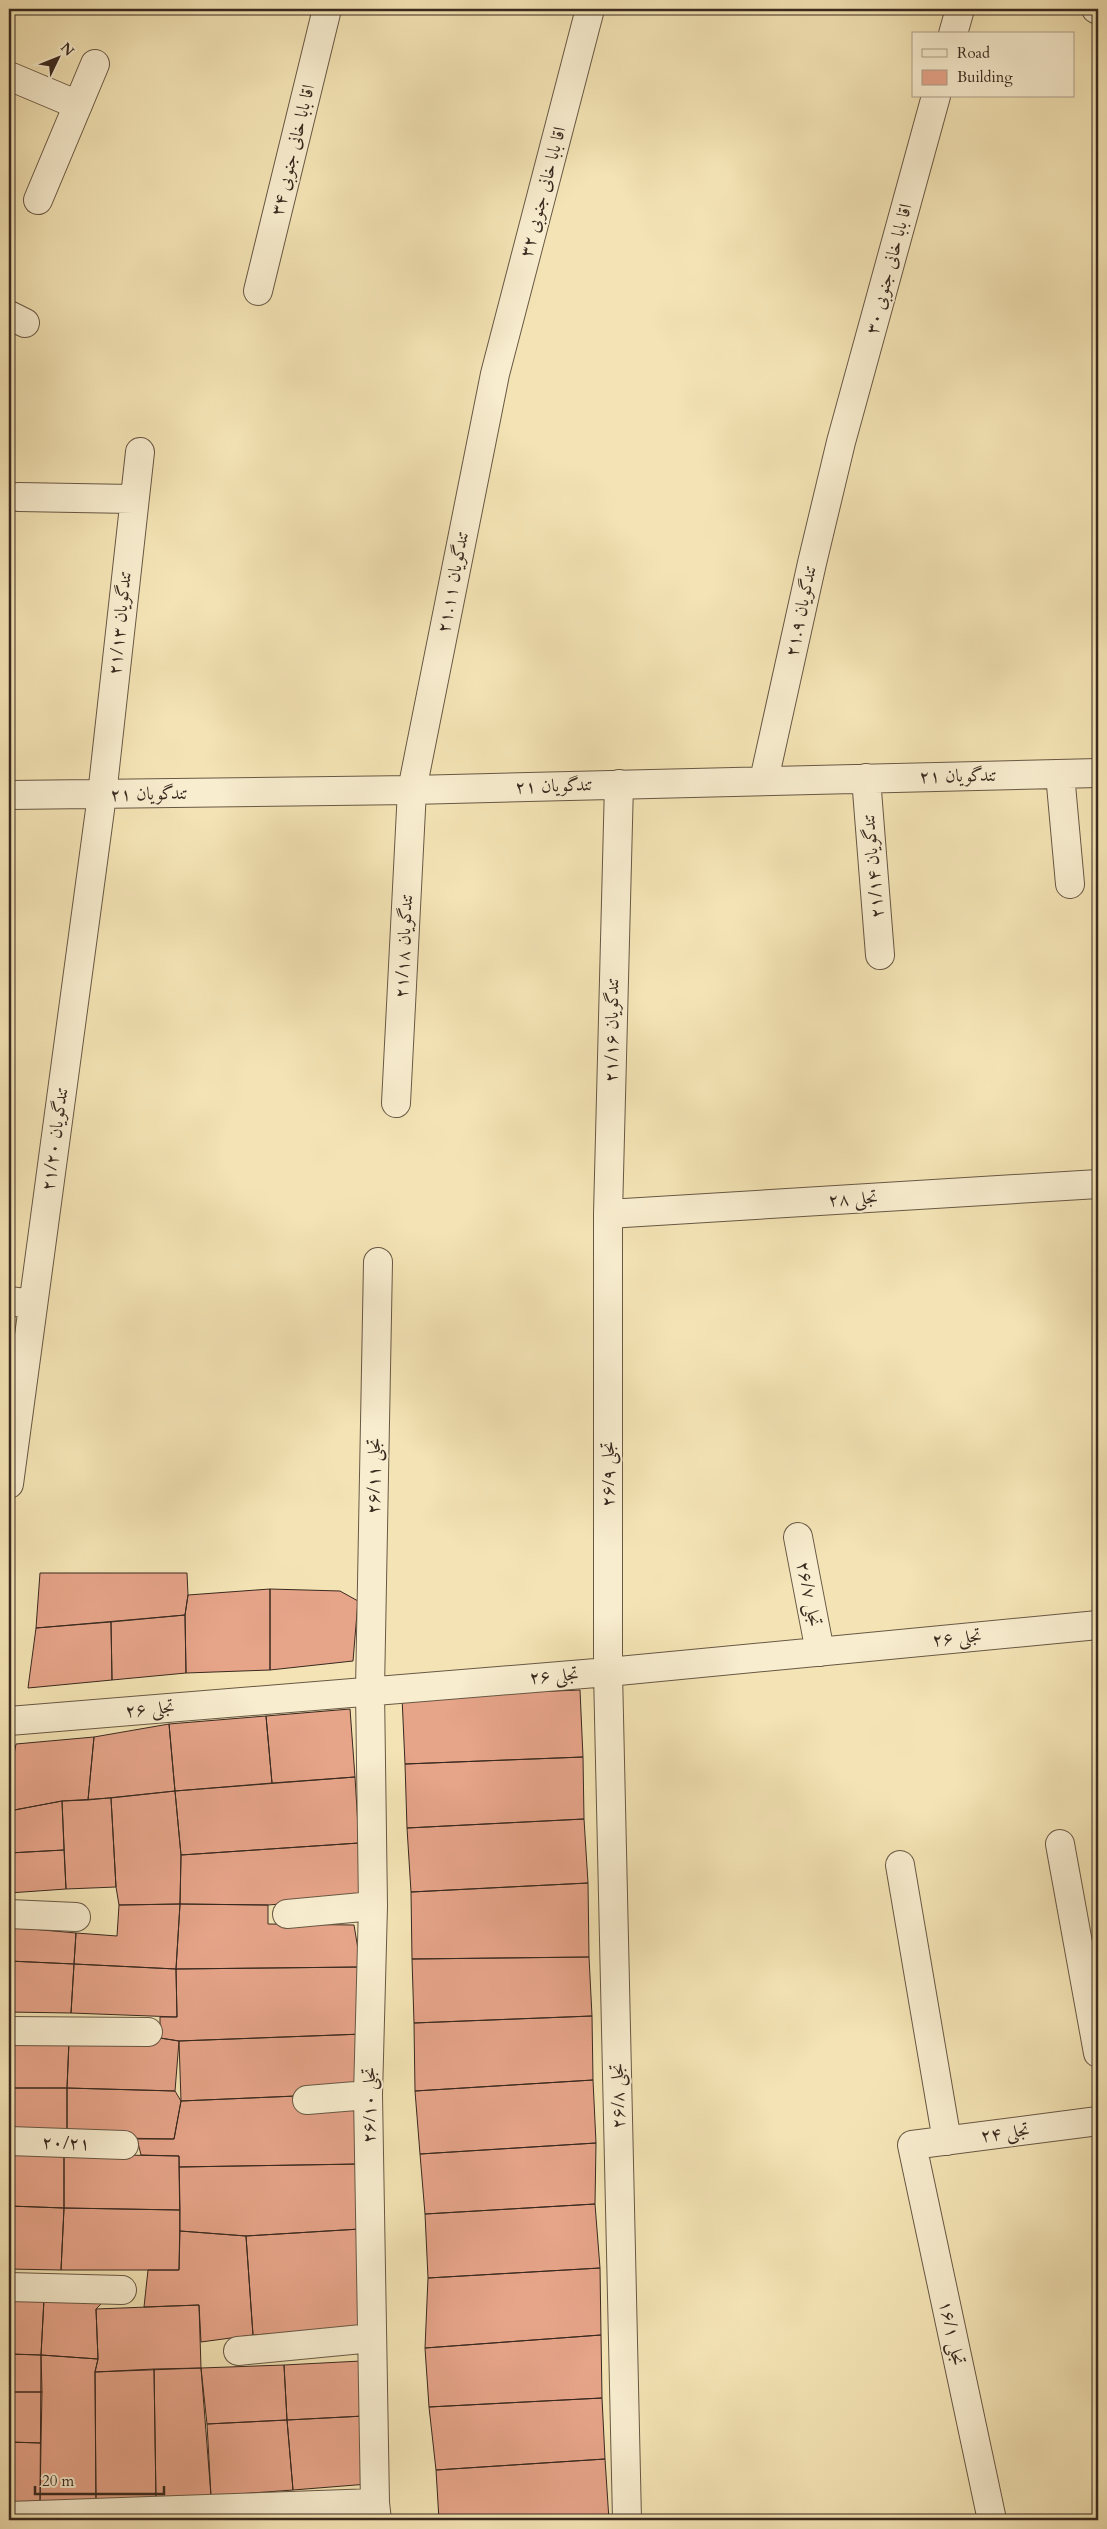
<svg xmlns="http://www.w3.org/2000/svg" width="1107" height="2529" font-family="Cardo,Amiri,serif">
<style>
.building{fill:#e6a489;stroke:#39291f}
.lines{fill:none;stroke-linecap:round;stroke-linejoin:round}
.minor-casing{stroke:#685844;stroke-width:30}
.minor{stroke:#f8edcf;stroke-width:28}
.labels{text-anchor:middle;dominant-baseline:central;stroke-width:4;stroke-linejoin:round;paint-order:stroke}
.street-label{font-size:18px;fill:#39291f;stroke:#f8edcf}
</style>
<rect width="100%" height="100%" fill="#f4e4b5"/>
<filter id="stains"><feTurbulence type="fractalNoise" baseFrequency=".004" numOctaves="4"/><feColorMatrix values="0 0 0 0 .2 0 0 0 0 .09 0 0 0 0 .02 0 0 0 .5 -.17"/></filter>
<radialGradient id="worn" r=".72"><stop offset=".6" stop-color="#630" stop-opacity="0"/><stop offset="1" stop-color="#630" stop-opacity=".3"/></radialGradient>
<path class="building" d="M9,1326H12L9,1358Z
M40,1573H187L188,1595L185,1615L36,1628Z
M270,1589V1670L186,1673L185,1615L188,1595Z
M270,1589L340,1591L358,1601L353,1661L270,1670Z
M185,1615L186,1673L112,1680L111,1622Z
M111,1622L112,1680L28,1688L36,1628Z
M580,1690L583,1757L405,1764L402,1697Z
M350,1709L355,1777L272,1783L266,1716Z
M266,1716L272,1783L175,1791L169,1724Z
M169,1724L175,1791L88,1800L94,1737Z
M94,1737L88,1800L62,1801L9,1811V1780L16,1744Z
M583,1757L584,1819L407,1828L405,1764Z
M355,1777L359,1843L181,1855L175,1791Z
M175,1791L181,1855L180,1904L119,1905L116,1887L111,1798Z
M111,1798L116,1887L66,1889L62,1801Z
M62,1801L64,1850L9,1853V1811Z
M584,1819L588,1883L411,1892L407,1828Z
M359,1843L363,1897L268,1905L180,1904L181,1855Z
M64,1850L66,1889L9,1893V1853Z
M588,1883L589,1957L412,1959L411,1892Z
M180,1904L176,1969L74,1964L76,1933L117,1936L119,1905Z
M180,1904L268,1905V1924L354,1925L361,1967L176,1969Z
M9,1927L76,1933L74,1964L9,1961Z
M589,1957L592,2016L414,2023L412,1959Z
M9,1961L74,1964L71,2013L9,2012Z
M74,1964L176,1969L177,2017L71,2013Z
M361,1967L363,2034L179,2041L160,2038V2017H177L176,1969Z
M592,2016L593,2080L415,2091L414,2023Z
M363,2034L366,2093L181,2101L179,2041Z
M160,2038L179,2041L175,2091L67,2088L69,2041Z
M9,2040L69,2041L67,2088H9Z
M593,2080L596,2143L420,2154L415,2091Z
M9,2088H67V2137L9,2134Z
M67,2088L175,2091L181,2101L174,2139L67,2137Z
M296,2096L297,2110L358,2105L359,2164L179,2167V2156L141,2155L137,2139H174L181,2101Z
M596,2143L595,2204L425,2214L420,2154Z
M9,2152L64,2154V2208L9,2206Z
M64,2154L179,2156L180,2210L64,2208Z
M359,2164L360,2229L246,2236L180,2231L179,2167Z
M595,2204L600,2268L428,2278L425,2214Z
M9,2206L64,2208L61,2270L9,2269Z
M64,2208L180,2210L179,2270H61Z
M360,2229L367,2328L253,2335L246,2236Z
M180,2231L246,2236L253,2335L201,2342L199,2305L144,2307L148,2270H179Z
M600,2268L601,2335L425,2348L428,2278Z
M9,2298L44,2299L41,2355L9,2354Z
M44,2299L102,2303L96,2309L98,2359L41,2355Z
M199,2305L201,2368L95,2372L98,2359L96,2309Z
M601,2335L602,2398L429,2407L425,2348Z
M9,2354L41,2355L42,2392H9Z
M41,2355L98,2359L95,2372L96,2503L40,2504Z
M361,2361L364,2416L287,2420L284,2365Z
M284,2365L287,2420L207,2424L201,2368Z
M201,2368L211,2496L156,2500L154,2369Z
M154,2369L156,2500L96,2503L95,2372Z
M9,2392H42L41,2443L9,2442Z
M602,2398L605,2459L436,2470L429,2407Z
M364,2416L368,2484L293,2490L287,2420Z
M287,2420L293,2490L211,2496L207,2424Z
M9,2442L41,2443L40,2504H9Z
M605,2459L609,2520H439L436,2470Z
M364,2516L365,2520H325Z"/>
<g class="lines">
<g class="minor-casing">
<path id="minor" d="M1096,9L1098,10
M953,34L960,9
M9,76L78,105
M38,200L95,64
M258,291L327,9
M9,315L25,323
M18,497L133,499
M1060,774L1070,884
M866,778L880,955
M764,780L812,563L841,442L936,96
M619,784L608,1214V1672L627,2520
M9,795L412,790L1098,773
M396,1103L412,790L495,374L590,9
M608,1214L1098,1184
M9,1301L33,1304
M9,1484L102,795L140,452
M798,1537L820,1652
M9,1721L608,1672L1098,1625
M1060,1844L1098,2053
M900,1865L947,2141
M9,1914L76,1917
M287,1914L373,1906
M9,2031L148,2032
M307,2100L368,2095
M9,2141L124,2145
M9,2287L122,2290
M238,2351L372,2338
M9,2516L375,2503
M377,2520L375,2503L368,2095L373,1906L370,1690L378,1262
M992,2520L912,2145L1098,2121"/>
</g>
<use href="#minor" class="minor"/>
</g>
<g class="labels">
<g class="street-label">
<text transform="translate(293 150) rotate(-76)">۳۴ اقا بابا خانی جنوبی</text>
<text transform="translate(543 192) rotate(-75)">۳۲ اقا بابا خانی جنوبی</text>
<text transform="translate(889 269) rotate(-75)">۳۰ اقا بابا خانی جنوبی</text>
<text transform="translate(453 582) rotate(-79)">۲۱.۱۱ تندگویان</text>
<text transform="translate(801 611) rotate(-78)">۲۱.۹ تندگویان</text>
<text transform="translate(120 623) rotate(-84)">۲۱/۱۳ تندگویان</text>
<text transform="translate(958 776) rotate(-1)">۲۱ تندگویان</text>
<text transform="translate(554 786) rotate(-2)">۲۱ تندگویان</text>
<text transform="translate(149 794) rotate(-1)">۲۱ تندگویان</text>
<text transform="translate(873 866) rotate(-95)">۲۱/۱۴ تندگویان</text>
<text transform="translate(404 946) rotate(-87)">۲۱/۱۸ تندگویان</text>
<text transform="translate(612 1030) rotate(-89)">۲۱/۱۶ تندگویان</text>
<text transform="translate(55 1139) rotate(-82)">۲۱/۲۰ تندگویان</text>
<text transform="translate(853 1199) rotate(-3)">۲۸ تجلی</text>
<text transform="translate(608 1474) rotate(-90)">۲۶/۹ تجلی</text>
<text transform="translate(374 1476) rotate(-89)">۲۶/۱۱ تجلی</text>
<text transform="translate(809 1594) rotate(79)">۲۶/۷ تجلی</text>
<text transform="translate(957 1638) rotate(-5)">۲۶ تجلی</text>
<text transform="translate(554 1676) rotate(-4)">۲۶ تجلی</text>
<text transform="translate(150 1709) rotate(-5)">۲۶ تجلی</text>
<text transform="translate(618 2096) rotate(-91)">۲۶/۸ تجلی</text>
<text transform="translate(369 2105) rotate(-90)">۲۶/۱۰ تجلی</text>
<text transform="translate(1005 2133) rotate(-7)">۲۴ تجلی</text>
<text transform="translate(66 2143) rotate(2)">۲۰/۲۱</text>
<text transform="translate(952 2333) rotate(78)">۱۶/۱ تجلی</text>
</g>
</g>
<rect width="1107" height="2529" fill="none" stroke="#f4e4b5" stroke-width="30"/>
<rect x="10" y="10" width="1087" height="2509" fill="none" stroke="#39291f" stroke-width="2.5"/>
<rect x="15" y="15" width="1077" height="2499" fill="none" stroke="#39291f"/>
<rect x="912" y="32" width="162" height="65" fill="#f8edcf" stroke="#ac9f89"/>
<rect x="922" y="49" width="25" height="8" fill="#f8edcf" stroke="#ac9f89"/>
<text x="957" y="58" font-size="15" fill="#39291f">Road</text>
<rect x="922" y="70" width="25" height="15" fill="#e6a489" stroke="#ac9f89"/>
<text x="957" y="82" font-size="15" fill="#39291f">Building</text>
<g transform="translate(58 58) rotate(47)" stroke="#f8edcf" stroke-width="4" paint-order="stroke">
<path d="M0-4L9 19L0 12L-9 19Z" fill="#39291f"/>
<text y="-8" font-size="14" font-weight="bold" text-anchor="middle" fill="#39291f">N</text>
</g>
<path d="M35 2486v8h129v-8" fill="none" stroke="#39291f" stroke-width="2.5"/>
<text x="42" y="2486" font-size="15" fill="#39291f" stroke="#f8edcf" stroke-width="4" paint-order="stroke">20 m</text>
<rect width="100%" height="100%" filter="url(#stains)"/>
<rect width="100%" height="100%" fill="url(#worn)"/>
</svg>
